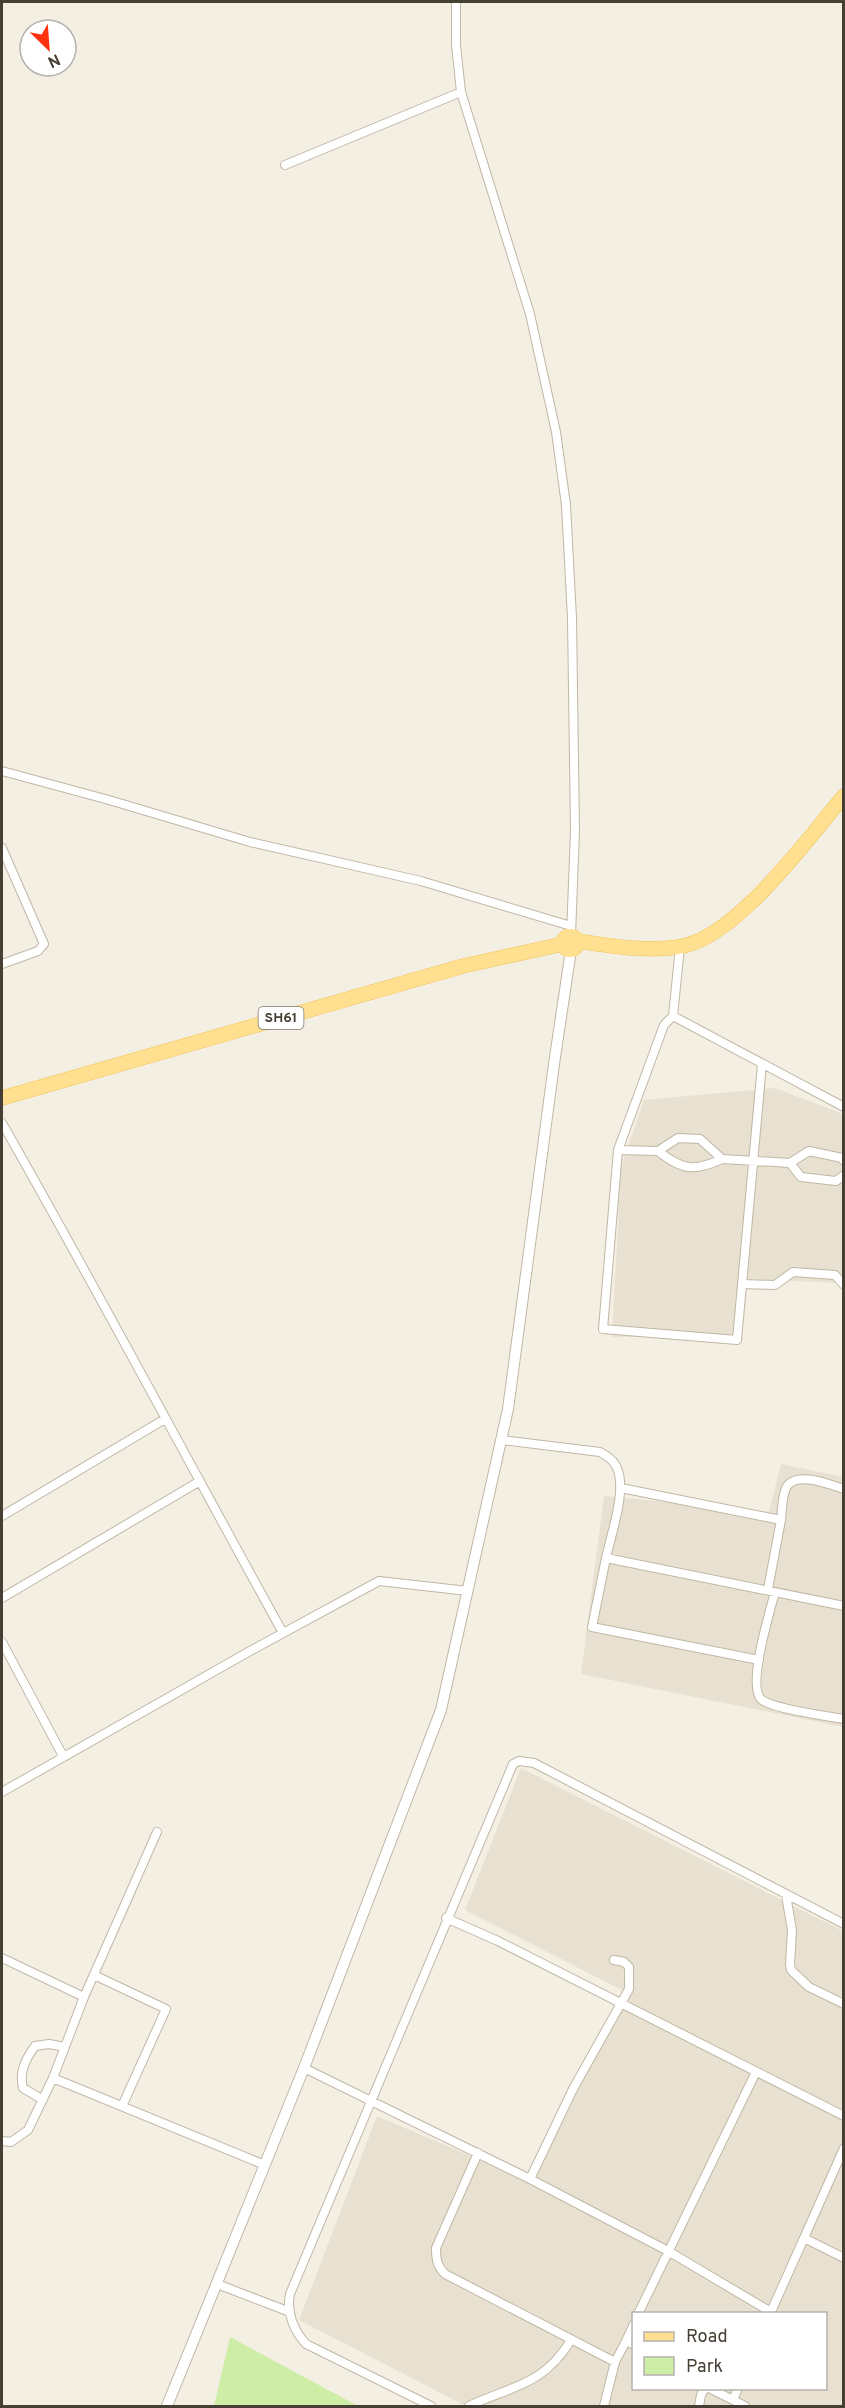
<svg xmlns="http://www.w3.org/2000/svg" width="845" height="2408" font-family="Overpass,sans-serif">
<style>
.residential{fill:#e8e1d1;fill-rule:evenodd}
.green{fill:#ceeda7}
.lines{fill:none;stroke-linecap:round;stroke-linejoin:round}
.minor-casing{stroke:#c0b7a5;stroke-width:10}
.tertiary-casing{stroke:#c0b7a5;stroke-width:12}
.primary-casing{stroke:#f1c255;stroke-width:15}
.minor{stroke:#fff;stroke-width:8}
.tertiary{stroke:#fff;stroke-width:10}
.primary{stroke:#ffe091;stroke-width:14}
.labels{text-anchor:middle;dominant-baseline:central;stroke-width:4.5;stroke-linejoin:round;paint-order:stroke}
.shield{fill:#fff;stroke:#7e7970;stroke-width:1.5}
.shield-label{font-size:14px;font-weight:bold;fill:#463f33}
</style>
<rect width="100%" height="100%" fill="#f4efe3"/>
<path class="residential" d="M775,1088L843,1114V1283L745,1279L739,1337H612L621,1167L644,1100Z
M781,1464L843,1477V1727L581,1674L604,1496L769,1512Z
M521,1768L843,1931V2406H466L299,2320L377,2116L533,2183L626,1992L465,1910ZM634,2314H826V2388H634Z"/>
<path class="green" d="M230,2337L358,2406H214Z"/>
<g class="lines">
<g class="minor-casing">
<path id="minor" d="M456,2V45L461,92L530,314L556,432L566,505L572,618L575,831L571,935
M285,165L461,92
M2,771L109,800L250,842L421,881L571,926
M2,848L44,944L38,951L2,964
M680,947L673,1016L844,1107
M673,1016L664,1025L618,1150L603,1329L737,1340L762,1064
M2,1123C98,1291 189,1463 283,1633
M618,1150L658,1151L678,1138L700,1139L722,1159L790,1163L809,1151L842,1158L844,1161
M658,1151C682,1170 694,1172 722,1159
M790,1163L801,1177L836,1181L844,1175
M742,1284L775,1285L793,1272L835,1275L844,1285
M502,1440L600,1452C607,1456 614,1460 617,1468C627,1491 611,1534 606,1558L844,1606
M621,1488L781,1520C782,1510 782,1494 787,1486C798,1471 830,1485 844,1489
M2,1516L165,1419
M606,1558L592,1627L759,1660
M768,1589L781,1520
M775,1592C770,1611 746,1688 762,1700C774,1709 826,1716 844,1719
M2,1598L200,1481
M2,1642L63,1756
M2,1792L250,1651L379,1581L468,1591
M786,1895L792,1930L790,1964L791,1970L809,1987L844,2004
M446,1918L498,1941L844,2116
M2,1958L84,1997L53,2078L28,2130L11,2142L2,2141
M94,1975L166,2009L123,2104
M84,1997L157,1832
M304,2068L530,2179L668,2251L771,2312
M53,2078L265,2165
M43,2100L23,2088C19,2072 25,2060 35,2046L49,2044L65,2047
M844,2148L804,2238L844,2258
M478,2153L436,2248C436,2259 437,2266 445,2274L615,2362
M530,2179L573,2089L629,1989V1967L624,1962L614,1960
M217,2284L290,2312
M638,2314L756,2072
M770,2314L804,2238
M634,2324L626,2341L634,2345
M709,2388L733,2400
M738,2388L733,2400L745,2406
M431,2406L306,2344C294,2331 286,2312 290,2294L513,1764L519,1761L534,1763L844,1924
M469,2406C512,2386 544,2385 571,2340
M604,2406L615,2362L626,2341
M699,2406L701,2395L705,2388"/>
</g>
<g class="tertiary-casing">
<path id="tertiary" d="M167,2406L304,2068L441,1710L508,1409L554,1064L571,950"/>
</g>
<g class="primary-casing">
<path id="primary" d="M563 943a7 7 0 1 1 14 0a7 7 0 1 1-14 0Z
M578,941C611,946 645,952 678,947C735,940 807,839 844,796
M2,1098L463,966L563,944"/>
</g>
<use href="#minor" class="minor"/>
<use href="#tertiary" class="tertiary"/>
<use href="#primary" class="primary"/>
</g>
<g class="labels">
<rect class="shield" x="258.5" y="1007" width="45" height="22" rx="4.5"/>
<g class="shield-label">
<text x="281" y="1018">SH61</text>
</g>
</g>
<rect width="845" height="2408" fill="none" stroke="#463f33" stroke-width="6"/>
<rect x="632" y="2312" width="195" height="78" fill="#ffffff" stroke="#b5b2ad" stroke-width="1.5"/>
<rect x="644" y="2332" width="30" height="9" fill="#ffe091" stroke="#b5b2ad" stroke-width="1.5"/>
<text x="686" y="2342" font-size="18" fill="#463f33">Road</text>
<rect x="644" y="2357" width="30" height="18" fill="#ceeda7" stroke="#b5b2ad" stroke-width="1.5"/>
<text x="686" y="2372" font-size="18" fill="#463f33">Park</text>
<g transform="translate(48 48) rotate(155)"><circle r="28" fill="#ffffff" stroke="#b5b2ad" stroke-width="1.5"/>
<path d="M0-4.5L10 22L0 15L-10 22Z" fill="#ff330f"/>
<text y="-9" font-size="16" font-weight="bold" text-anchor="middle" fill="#463f33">N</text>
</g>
</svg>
